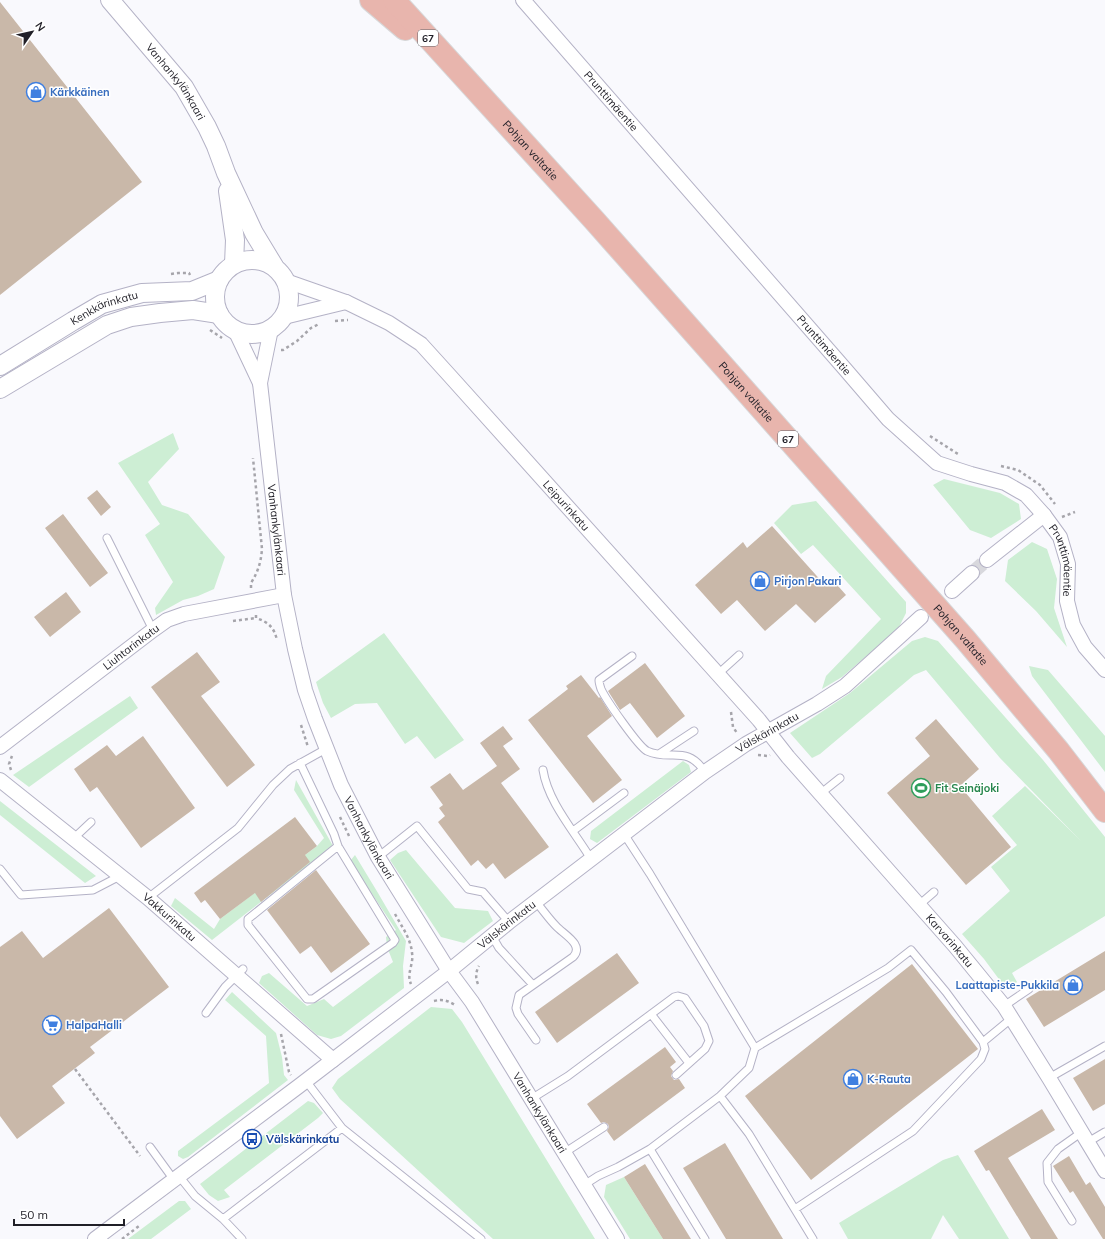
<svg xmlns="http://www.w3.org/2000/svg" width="1105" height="1239" font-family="Mulish,sans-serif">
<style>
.green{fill:#cdeed4}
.building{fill:#c9b8a9}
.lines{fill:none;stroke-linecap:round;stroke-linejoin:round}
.minor-tunnel{stroke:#d8d8dd;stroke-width:14;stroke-dasharray:14 7;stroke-linecap:butt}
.service-casing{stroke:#b4b2c6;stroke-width:9}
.minor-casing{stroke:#b4b2c6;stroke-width:16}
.tertiary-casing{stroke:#b4b2c6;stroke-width:20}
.primary-casing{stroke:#d7d7d8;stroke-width:24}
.path{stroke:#a6a5ab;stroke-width:2.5;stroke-dasharray:3 3;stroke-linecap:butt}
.service{stroke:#fff;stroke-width:7}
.minor{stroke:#fff;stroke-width:14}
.tertiary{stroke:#fff;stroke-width:18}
.primary{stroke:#e8b5ad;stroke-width:22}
.labels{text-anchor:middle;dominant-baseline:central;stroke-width:3;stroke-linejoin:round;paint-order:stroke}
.shield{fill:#fff;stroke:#636268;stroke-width:1}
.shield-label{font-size:10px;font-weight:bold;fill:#201f27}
.street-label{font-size:11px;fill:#201f27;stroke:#fff}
.shop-label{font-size:11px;font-weight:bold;fill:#366cbe;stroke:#fff;text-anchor:start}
.leisure-label{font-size:11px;font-weight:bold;fill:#27864d;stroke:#fff;text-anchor:start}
.transit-label{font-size:11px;font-weight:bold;fill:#164399;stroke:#fff;text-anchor:start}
</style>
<rect width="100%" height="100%" fill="#f9f9fd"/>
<path class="green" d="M173,433L179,449L148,482L162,505L188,514L225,557L214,589L198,596L183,600L156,615L155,608L173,582L145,535L160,524L118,463Z
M944,479L1000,493L1019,504L1021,519L991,538L970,530L933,485Z
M816,501L906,602V613L898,629L842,677L822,689L826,676L881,619L813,545L801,554L774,523L792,505Z
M1032,542L1047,549L1057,579L1054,608L1067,647L1036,611L1005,581L1008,560Z
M384,633L464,740L435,759L417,736L405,744L377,703L355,704L331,718L323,703L316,682Z
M925,637L938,641L1043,760L1105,837V916L1012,973L1017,982L1007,990L984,959L962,934L1010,891L991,867L1017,845L992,816L1025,786L1081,841L1000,758L926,670L914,675L820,754L812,758L790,733L850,693L912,641Z
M1029,666L1048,670L1105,736V772L1032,676Z
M130,696L138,708L29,787L13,775Z
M683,761L689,765L691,772L597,843L590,839L591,831Z
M296,780L333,846L212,940L171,906L175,898L214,929L220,919L317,846L324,838L294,790Z
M0,801L96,876L85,883L0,815Z
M406,850L455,908L488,911L493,921L464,943L441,937L390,860L398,853Z
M355,855L378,893L406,941L403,966L404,988L341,1036L331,1039L317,1035L259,983L262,976L269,973L307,1006L324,999L333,1007L393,962L387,947L386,937L396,930L350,861Z
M232,992L276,1033L282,1057L284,1075L288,1080L188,1157L183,1159L178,1156V1151L269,1083L266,1036L225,1000Z
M431,1007L452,1009L462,1022L595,1239H493L340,1099L332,1088L338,1079Z
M308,1101L314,1103L323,1113L318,1118L224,1190L230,1197L218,1201L209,1195L200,1184Z
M958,1155L1009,1239H959L943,1215L931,1239H848L839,1223L943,1160Z
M624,1177L663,1239H630L604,1197L606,1185Z
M179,1201H185L191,1209L151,1239H128Z"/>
<path class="building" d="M0,2L142,182L0,295Z
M97,490L111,507L101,516L87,498Z
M63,514L108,573L90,587L45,528Z
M772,526L824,584L831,578L846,595L815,623L796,604L765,631L737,600L721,614L695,585L743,542L747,548Z
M66,592L81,612L50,637L34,617Z
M197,652L220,682L201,696L255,765L227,787L151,687Z
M645,663L685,716L657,738L630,703L620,710L608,691Z
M581,675L599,698L600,697L612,716L587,736L622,780L593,803L528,720L568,689L566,686Z
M936,719L979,769L960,786L1011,847L966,885L887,793L930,756L915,738Z
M503,726L513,739L503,746L520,769L501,783L549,847L505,879L493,863L486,869L478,860L471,866L438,822L445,816L439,808L443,805L430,787L450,773L463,790L497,766L480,743Z
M143,736L195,808L141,848L97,787L90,792L74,769L107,745L116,756Z
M295,817L317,846L305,855L310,862L261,902L255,893L220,919L205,900L201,903L194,893Z
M316,870L370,944L331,973L311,946L300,954L267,910Z
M109,908L169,987L90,1047L95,1053L52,1086L65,1103L17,1139L0,1116V947L22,931L43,958Z
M1105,951V990L1044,1027L1026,999Z
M617,953L639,983L557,1043L535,1012Z
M912,964L978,1049L811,1180L745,1096Z
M665,1047L676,1062L670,1067L673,1071L671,1076L674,1080L679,1079L685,1088L614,1141L607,1131L609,1127L608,1124L604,1122L601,1123L587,1104Z
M1105,1059V1104L1093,1111L1073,1078Z
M1042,1109L1055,1130L1008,1158L1058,1239H1031L989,1170L986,1171L974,1151Z
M725,1143L783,1239H726L683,1168Z
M1069,1156L1086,1185L1090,1182L1105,1207V1239H1103L1073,1191L1070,1193L1053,1166Z
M645,1164L691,1239H663L624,1177Z"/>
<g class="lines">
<path class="minor-tunnel" d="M972,573L987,560"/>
<g class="service-casing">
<path id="service" d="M107,538L153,630
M632,656L599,680C599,683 600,686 601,689C606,700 638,746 647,751C671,762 686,744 705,772
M718,674L739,655
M659,754L694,731
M300,763L334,834L338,846L395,940L393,943L313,999H307L248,925V919L338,846
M543,770C548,802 574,831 591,859
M820,794L840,778
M573,831L624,793
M624,834L650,874L755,1048L888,968L911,950L946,992L983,1042L985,1049L981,1059L913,1131L795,1209
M74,838L91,822
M378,857L417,826L468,889L483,892L509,922
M0,869L21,895L93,890L120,876
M148,898L238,828L273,785L290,769L326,749
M919,905L934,892
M492,936L499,948L533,985
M1004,1006L1029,989
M206,1013L225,987L243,969
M651,1014L689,1063
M536,1040L518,1014L516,1008L519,995L573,957C585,945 563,934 556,926C549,919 543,910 536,902
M983,1042L1012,1018
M1049,1078L1105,1046
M306,1081L342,1128L481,1239
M720,1096L749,1134L813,1239
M531,1099L568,1076L674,997L678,996L685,998L704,1026L709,1041L705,1049L676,1075
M1088,1142L1105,1132
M150,1147L174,1180
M650,1149L705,1239
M564,1153L604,1127
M179,1176L195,1196L223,1219L242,1239
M584,1185L598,1176L618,1167L650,1149L720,1096L749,1068L755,1048
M223,1219L342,1128
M1072,1221L1048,1182L1047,1163L1058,1149L1082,1132"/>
</g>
<g class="minor-casing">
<g id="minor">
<path id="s1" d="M523,0L845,369L888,419L937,463L971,474L1005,483L1026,495L1044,515L1060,537L1068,564L1067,601L1073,625L1085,647L1105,670"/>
<path id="s2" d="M286,281L346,302L389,323L421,344L450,376L759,720L788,757L955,946L1004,1006L1049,1078L1105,1171"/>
<path d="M284,317L346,302"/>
<path id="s3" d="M271,329L260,383L284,595L295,649L305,690L315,719L341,785L378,857L449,971L472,1002L617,1239"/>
<path d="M235,330L260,383"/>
<path d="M987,560L1044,515"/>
<path d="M952,591L972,573"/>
<path id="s4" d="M0,747L153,630L167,620L184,614L284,595"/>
<path id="s5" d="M0,780L148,898L333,1060"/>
<path id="s6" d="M95,1239L299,1086L449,971L509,922L705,772L746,744L817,704L845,686L921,617"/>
</g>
</g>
<g class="tertiary-casing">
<g id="tertiary">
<path id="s7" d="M110,0L184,87L207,127L216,146L226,173L254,233L274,266"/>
<path d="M228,191L235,240L234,264"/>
<circle cx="252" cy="297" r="37"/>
<path id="s8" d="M0,366L73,321L102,304L142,293L192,291L219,280"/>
<path d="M0,389L107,325L131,317L160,313L193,310L219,314"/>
</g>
</g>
<g class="primary-casing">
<g id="primary">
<path d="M371,0L405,29"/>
<path id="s9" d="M394,0L594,220L965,639L1058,750L1105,811"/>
</g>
</g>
<path class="path" d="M171,274L178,273H189L190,275
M335,321L348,320
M210,330L222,338
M281,350H283L297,341L311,328L319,324
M930,436L958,454
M1001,466L1018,470L1040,485L1055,504
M1062,517L1075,512
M251,588V583C258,572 261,562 262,549L253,458
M256,615V618C268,622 274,627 277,640
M233,621L256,618
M731,712L733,727L737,733
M301,725L308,747
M758,755L768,756L770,755
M11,770L9,764L12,756
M340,817L350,838
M395,914C402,927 411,939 412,953C414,964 406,974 411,984
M478,984C475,978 476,971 479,966
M434,1001C442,999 447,1000 455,1005
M281,1034L289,1072L291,1075
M75,1069L140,1156
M122,1239L139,1226"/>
<use href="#service" class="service"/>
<use href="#minor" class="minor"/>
<use href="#tertiary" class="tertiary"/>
<use href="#primary" class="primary"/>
</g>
<defs>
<g id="shop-ring" transform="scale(1)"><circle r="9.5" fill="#fff" stroke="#3f7fe0" stroke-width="1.5"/><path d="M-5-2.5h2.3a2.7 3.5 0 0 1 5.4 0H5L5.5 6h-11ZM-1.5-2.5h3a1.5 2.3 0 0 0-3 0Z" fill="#3f7fe0"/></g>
<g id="stadium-ring" transform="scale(1)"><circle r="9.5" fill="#fff" stroke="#2e9e5b" stroke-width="1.5"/><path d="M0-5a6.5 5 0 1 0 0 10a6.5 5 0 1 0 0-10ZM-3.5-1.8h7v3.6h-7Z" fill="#2e9e5b"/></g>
<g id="supermarket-ring" transform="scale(1)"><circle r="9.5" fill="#fff" stroke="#3f7fe0" stroke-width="1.5"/><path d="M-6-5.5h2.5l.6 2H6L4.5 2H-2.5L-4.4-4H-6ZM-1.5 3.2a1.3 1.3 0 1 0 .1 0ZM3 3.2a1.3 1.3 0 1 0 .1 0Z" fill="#3f7fe0"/></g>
<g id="bus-ring" transform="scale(1)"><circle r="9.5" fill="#fff" stroke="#1a4fb4" stroke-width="1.5"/><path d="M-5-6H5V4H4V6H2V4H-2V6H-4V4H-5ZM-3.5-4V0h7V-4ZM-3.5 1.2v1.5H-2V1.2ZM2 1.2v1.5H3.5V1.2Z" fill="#1a4fb4"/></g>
</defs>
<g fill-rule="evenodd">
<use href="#shop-ring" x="36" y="92"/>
<use href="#shop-ring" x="760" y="581"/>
<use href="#stadium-ring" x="921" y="788"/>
<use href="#shop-ring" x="1073" y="985"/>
<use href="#supermarket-ring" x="52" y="1025"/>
<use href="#shop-ring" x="853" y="1079"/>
<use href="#bus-ring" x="252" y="1139"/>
</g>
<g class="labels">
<g class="shield">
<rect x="418" y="30" width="20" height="16" rx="3"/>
<rect x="778" y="431" width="20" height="16" rx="3"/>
</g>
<g class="shield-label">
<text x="428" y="38">67</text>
<text x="788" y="439">67</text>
</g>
<g class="street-label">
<text stroke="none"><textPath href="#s7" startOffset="105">Vanhankylänkaari</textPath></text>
<text stroke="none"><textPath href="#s1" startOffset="134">Prunttimäentie</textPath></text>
<text stroke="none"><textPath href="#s9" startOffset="203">Pohjan valtatie</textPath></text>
<text stroke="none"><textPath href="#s8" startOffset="120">Kenkkärinkatu</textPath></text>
<text stroke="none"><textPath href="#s1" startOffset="458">Prunttimäentie</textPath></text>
<text stroke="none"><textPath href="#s9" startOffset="527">Pohjan valtatie</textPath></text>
<text stroke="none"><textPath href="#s2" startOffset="367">Leipurinkatu</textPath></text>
<text stroke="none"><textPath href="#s3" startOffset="203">Vanhankylänkaari</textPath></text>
<text stroke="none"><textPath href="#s1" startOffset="794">Prunttimäentie</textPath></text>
<text stroke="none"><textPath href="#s9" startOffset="851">Pohjan valtatie</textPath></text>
<text stroke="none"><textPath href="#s4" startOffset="165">Liuhtarinkatu</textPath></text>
<text stroke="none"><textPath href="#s6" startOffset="842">Välskärinkatu</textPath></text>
<text stroke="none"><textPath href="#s3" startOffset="527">Vanhankylänkaari</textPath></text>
<text stroke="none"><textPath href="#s5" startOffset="218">Vakkurinkatu</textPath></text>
<text stroke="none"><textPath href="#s6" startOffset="518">Välskärinkatu</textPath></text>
<text stroke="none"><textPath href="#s2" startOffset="947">Karvarinkatu</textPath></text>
<text stroke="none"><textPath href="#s3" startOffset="851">Vanhankylänkaari</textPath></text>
</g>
<g class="shop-label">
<text x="50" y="92">Kärkkäinen</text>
<text x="774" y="581">Pirjon Pakari</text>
<text x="1059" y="985" text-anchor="end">Laattapiste-Pukkila</text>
<text x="66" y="1025">HalpaHalli</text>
<text x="867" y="1079">K-Rauta</text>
</g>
<g class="leisure-label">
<text x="935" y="788">Fit Seinäjoki</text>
</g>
<g class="transit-label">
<text x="266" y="1139">Välskärinkatu</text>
</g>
</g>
<g transform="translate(32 32) rotate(56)" stroke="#ffffff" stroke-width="3" paint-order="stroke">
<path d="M0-3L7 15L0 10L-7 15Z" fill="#201f27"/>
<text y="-6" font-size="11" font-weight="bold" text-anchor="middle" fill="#201f27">N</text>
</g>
<path d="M14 1219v6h110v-6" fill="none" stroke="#201f27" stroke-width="2"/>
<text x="20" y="1219" font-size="12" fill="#201f27" stroke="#ffffff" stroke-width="3" paint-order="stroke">50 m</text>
</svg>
